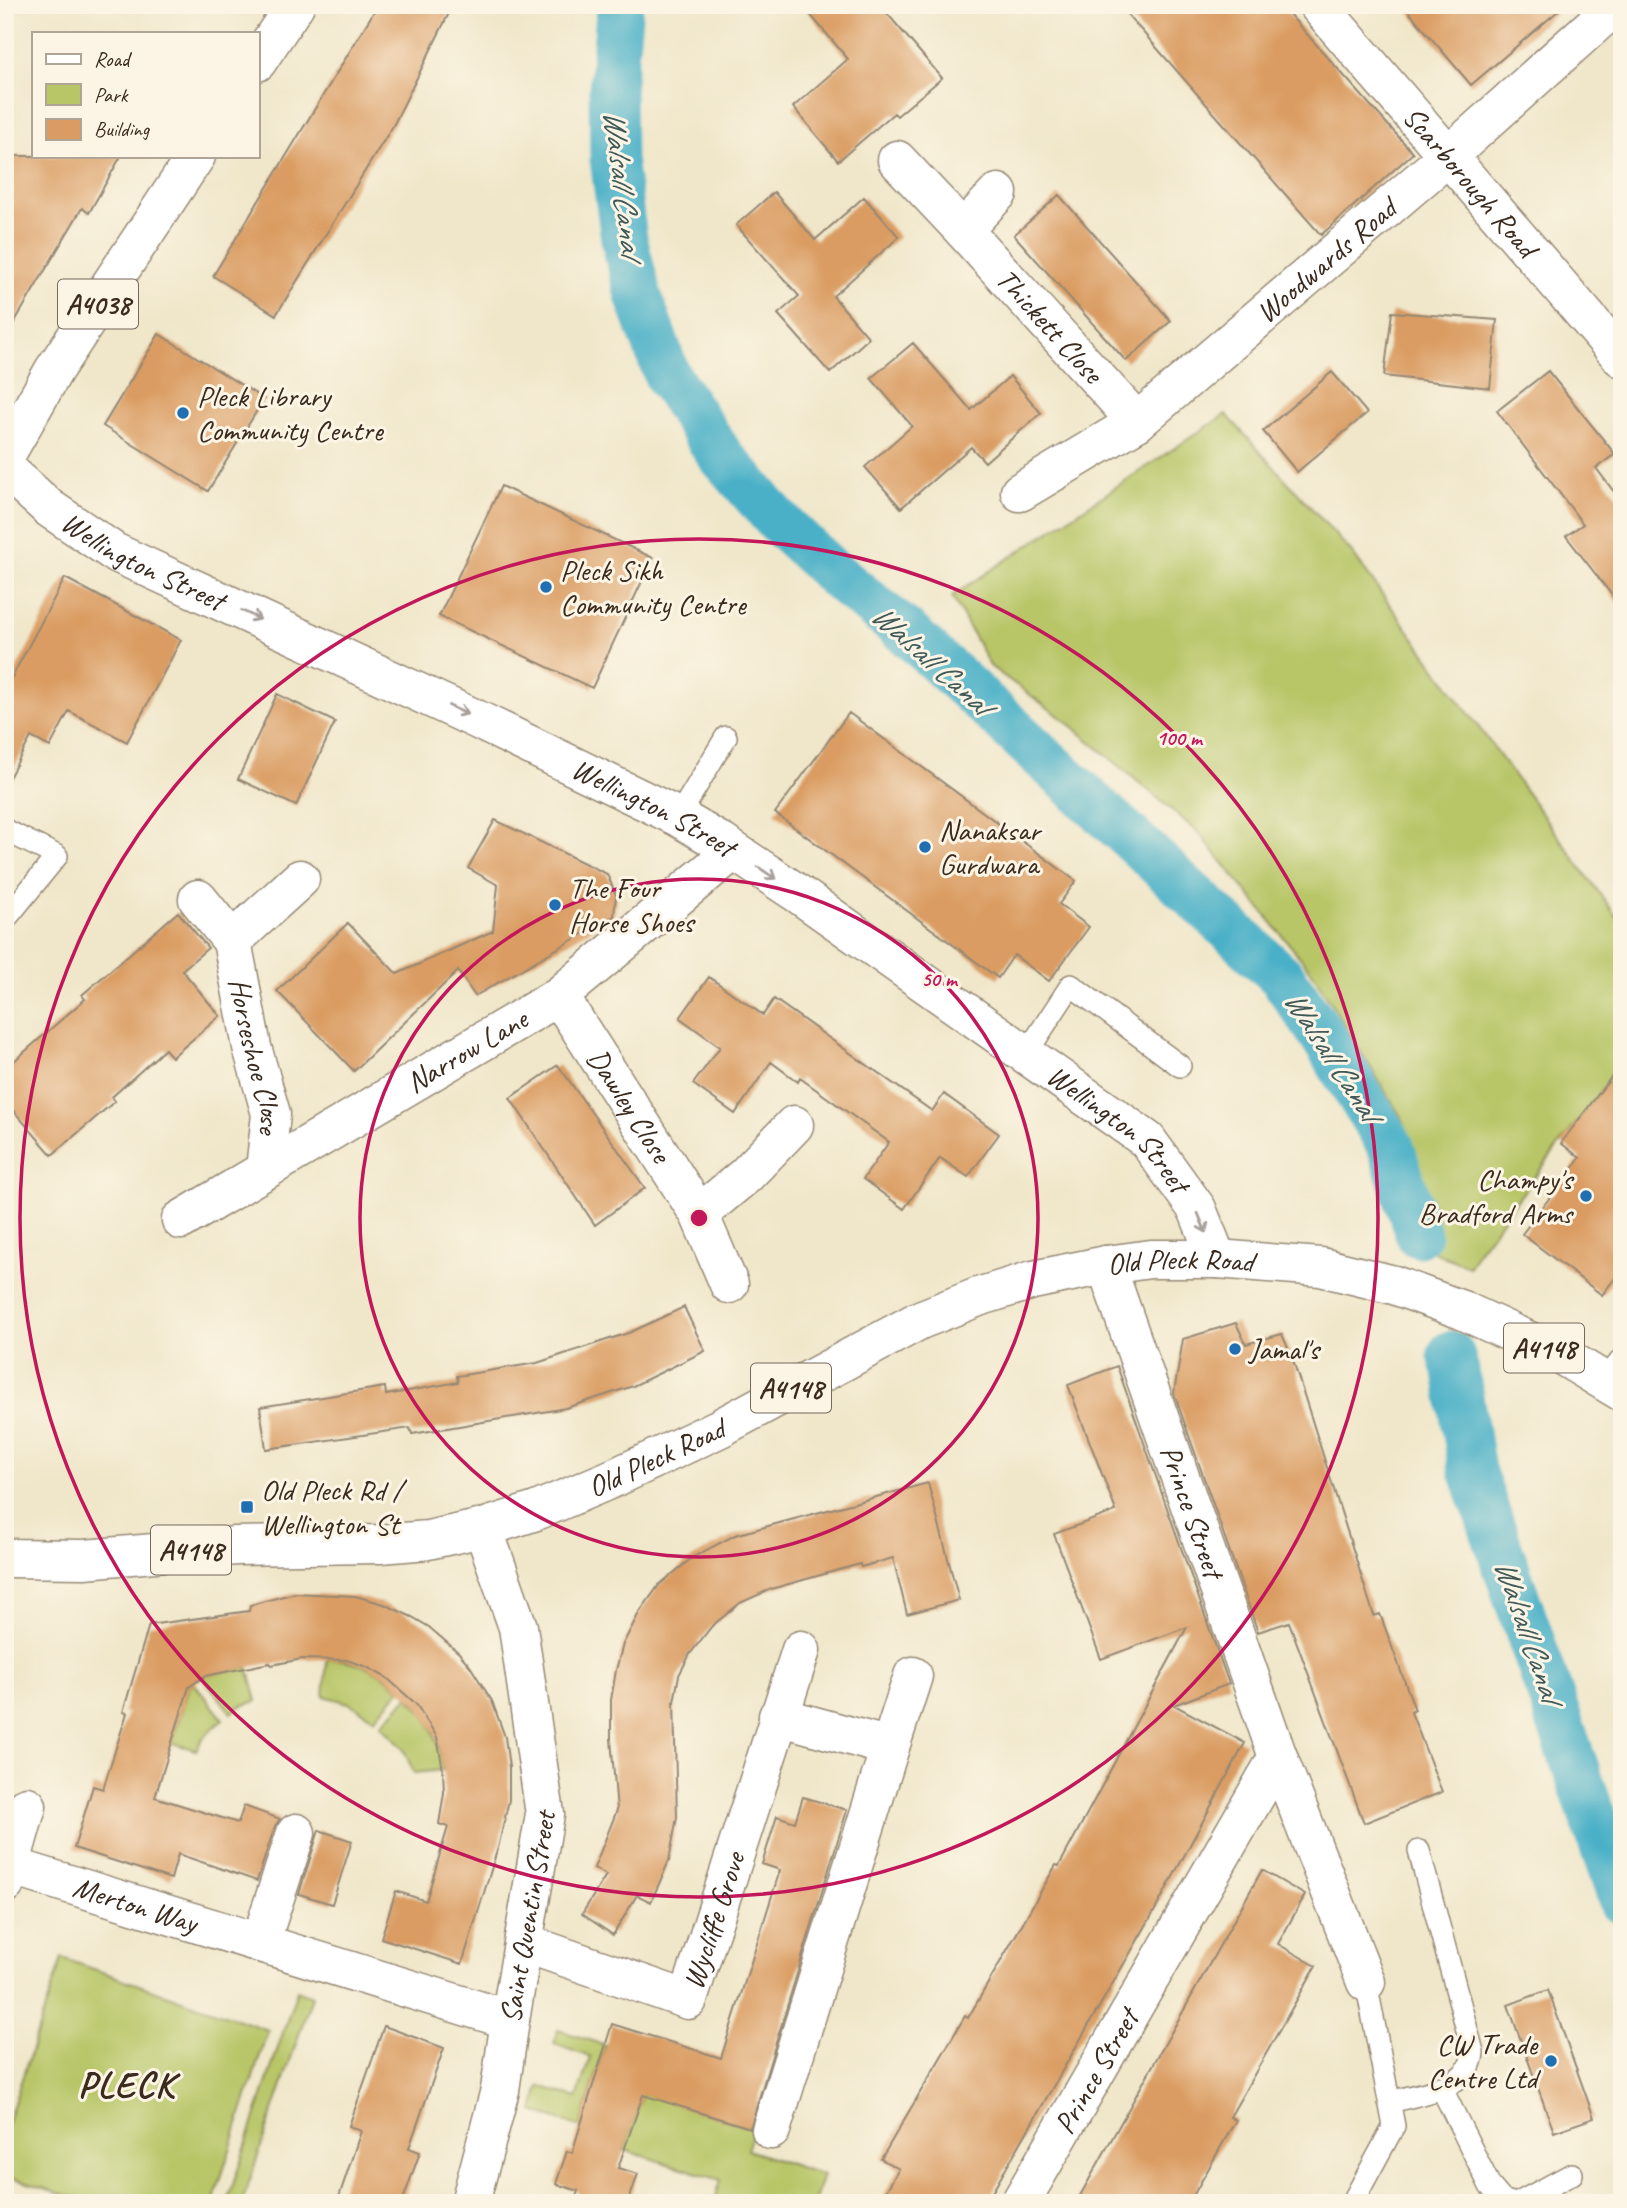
<svg xmlns="http://www.w3.org/2000/svg" width="1627" height="2208" font-family="Caveat,sans-serif">
<style>
.green{fill:#b8c668;stroke:#7a7843;stroke-width:2}
.lines{fill:none;stroke-linecap:round;stroke-linejoin:round}
.canal{stroke:#48b0c7;stroke-width:47}
.building{fill:#da9c62}
.service-casing{stroke:#968874;stroke-width:24}
.minor-casing{stroke:#968874;stroke-width:41}
.primary-casing{stroke:#968874;stroke-width:41}
.trunk-casing{stroke:#968874;stroke-width:41}
.service{stroke:#fff;stroke-width:21}
.minor{stroke:#fff;stroke-width:38}
.primary{stroke:#fff;stroke-width:38}
.trunk{stroke:#fff;stroke-width:38}
.oneway{stroke:#a79f9a}
.ring{fill:none;stroke:#c2185b;stroke-width:3.5}
.poi-dot{fill:#1f6fb2;stroke:#fcf5e5;stroke-width:2.5}
.labels{text-anchor:middle;dominant-baseline:central;stroke-width:6;stroke-linejoin:round;paint-order:stroke}
.shield{fill:#fcf5e5;stroke:#75675a;stroke-width:2}
.shield-label{font-size:28px;font-weight:bold;fill:#3b2a1e}
.street-label{font-size:30px;fill:#3b2a1e;stroke:#fcf5e5}
.poi-label{font-size:30px;fill:#3b2a1e;stroke:#fcf5e5;text-anchor:start}
.water-label{font-size:32px;font-style:italic;fill:#405959;stroke:#fcf5e5}
.district-label{font-size:37px;font-weight:bold;letter-spacing:2px;fill:#3b2a1e;stroke:#fcf5e5}
.centre{fill:#c2185b;stroke:#fcf5e5;stroke-width:3.5}
.ring-label{font-size:21px;text-anchor:middle;font-weight:bold;fill:#c2185b;stroke:#fcf5e5;stroke-width:6;stroke-linejoin:round;paint-order:stroke}
</style>
<rect width="100%" height="100%" fill="#fcf5e5"/>
<filter id="ink" filterUnits="userSpaceOnUse"><feTurbulence type="fractalNoise" baseFrequency=".0143" numOctaves="2"/><feDisplacementMap in="SourceGraphic" scale="14" xChannelSelector="R" yChannelSelector="G"/><feConvolveMatrix kernelMatrix="1 2 1 2 8 2 1 2 1" color-interpolation-filters="sRGB"/></filter>
<filter id="wash" filterUnits="userSpaceOnUse"><feTurbulence type="fractalNoise" baseFrequency=".00686" numOctaves="4" result="noise"/><feDisplacementMap in="SourceGraphic" scale="28" xChannelSelector="R" yChannelSelector="G"/><feGaussianBlur stdDeviation="1.57" result="paint"/><feColorMatrix in="noise" values="0 0 0 0 0 0 0 0 0 0 0 0 0 0 0 0 0 1.4 0 .05"/><feComposite in="paint" operator="in"/></filter>
<g filter="url(#wash)">
<rect width="100%" height="100%" fill="#f0e7ca"/>
<path class="green" d="M1226,414L1352,553L1622,924V1063L1476,1254L1469,1267L1434,1252L1430,1207L1418,1160L1401,1117L1312,972L1198,832L1066,721L990,666L952,596Z
M327,1659C353,1659 382,1670 400,1690L375,1719L349,1703L324,1696Z
M248,1667L257,1701L241,1706L231,1713L202,1676Z
M194,1683L223,1719L202,1739L196,1750L172,1743L189,1687Z
M408,1697C430,1717 439,1740 443,1770L414,1773L403,1748L381,1725Z
M62,1958L268,2030L213,2203H92L5,2176V2130Z
M297,1990L312,1996L242,2203H227Z
M558,2030L605,2045L580,2127L533,2111L540,2086L577,2098L590,2057L554,2044Z
M643,2094L754,2129L747,2150L823,2175L814,2203H714L721,2180L624,2150Z"/>
<g class="lines">
<path class="canal" d="M620,5L612,90L613,159L624,239L638,295L667,375L720,455L778,521L834,574L912,637L1282,977L1322,1035L1391,1147L1418,1234
M1451,1354L1456,1371L1472,1470L1622,1901"/>
</g>
<g id="blocks">
<path class="building" d="M378,5H453L394,124L276,315L213,276Z
M802,5H880L942,78L897,116L894,113L838,161L793,107L848,59Z
M1119,5H1281L1413,153L1321,235Z
M1403,5H1565L1471,85Z
M5,156H121L89,213L82,208L5,338Z
M774,192L815,240L864,197L899,237L833,296L869,338L830,373L778,314L799,296L736,225Z
M1059,195L1171,321L1126,361L1014,235Z
M1392,312L1497,320L1490,388L1384,376Z
M159,334L264,399L208,491L103,426Z
M913,343L971,410L1010,376L1041,413L985,462L971,447L901,508L865,467L912,426L871,378Z
M1548,371L1615,454L1596,468L1618,497L1622,494V608L1566,536L1583,524L1497,411Z
M1332,372L1367,413L1297,472L1263,431Z
M501,486L653,558L592,688L439,616Z
M65,578L181,640L127,742L69,711L50,747L31,737L5,785V690Z
M277,694L335,722L296,806L238,779Z
M849,713L1076,881L1059,904L1089,927L1049,981L1014,955L998,978L775,813Z
M495,820L607,874L616,895L614,916L475,996L458,971L354,1071L277,991L348,923L397,974L493,931L498,885L468,868Z
M178,912L208,948L182,970L220,1016L172,1057L165,1049L112,1097L115,1101L52,1155L5,1101V1069L85,999L82,995Z
M709,977L763,1015L774,999L932,1111L944,1094L999,1134L968,1177L940,1158L904,1209L863,1179L889,1142L800,1078L798,1082L771,1062L735,1114L693,1084L720,1047L680,1018Z
M1622,1063V1269L1602,1295L1522,1234L1580,1158L1561,1143Z
M558,1065L645,1188L595,1225L510,1098Z
M684,1307L705,1351L633,1386L566,1408L412,1434L410,1428L266,1449L260,1407L385,1387L386,1395L458,1382L457,1376L537,1363L631,1332Z
M1236,1323L1246,1344L1282,1334L1292,1357L1374,1616L1380,1614L1415,1710L1411,1712L1442,1792L1364,1823L1289,1622L1258,1632L1174,1393L1183,1339Z
M1117,1366L1229,1684L1174,1705L1245,1743L1155,1910L986,2203H879L899,2169L881,2159L965,2016L968,2018L1056,1865L1059,1866L1187,1627L1101,1659L1054,1534L1116,1511L1068,1385Z
M928,1483L959,1600L907,1614L893,1558L861,1567L860,1564L771,1589L740,1603L712,1626L690,1654L679,1675L674,1702L677,1817L669,1861L651,1902L637,1895L613,1935L582,1914L606,1875L594,1868L617,1810L611,1739V1700L616,1670L623,1644L639,1613L659,1585L693,1557L735,1535Z
M295,1593L355,1596L384,1604L412,1617L429,1627L459,1653L470,1666L492,1701L505,1737L509,1767V1800L499,1844L462,1964L381,1938L396,1891L426,1901L448,1827L439,1824L444,1793L443,1770L437,1737L416,1704L387,1678L367,1667L347,1660L302,1659L271,1665L270,1663L205,1676L189,1687L155,1797L238,1823L244,1806L280,1819L275,1826L257,1881L178,1854L171,1879L74,1848L93,1786L103,1789L127,1713L123,1712L149,1625L249,1611L250,1605Z
M803,1797L847,1810L750,2128L643,2095L618,2168L638,2174L628,2203H574L578,2191L556,2184L567,2151L572,2153L612,2024L721,2058L780,1870L762,1864L777,1816L795,1822Z
M319,1830L352,1841L332,1904L299,1894Z
M1262,1870L1305,1895L1278,1944L1316,1966L1230,2117L1236,2120L1189,2203H1076Z
M1548,1990L1594,2118L1554,2132L1508,2005Z
M384,2026L444,2048L409,2148L420,2152L402,2203H337L361,2131L349,2126Z"/>
</g>
</g>
<g filter="url(#ink)">
<use href="#blocks" fill-opacity="0" stroke="#968874" stroke-width="2"/>
<g class="lines">
<g class="service-casing">
<path id="service" d="M678,817L726,737
M5,830L57,856L5,920
M1026,1054L1071,985L1180,1066
M1605,1380L1622,1359
M1441,2087L1490,2186L1502,2200L1512,2203
M1389,2102C1418,2094 1471,2089 1473,2052L1419,1851
M1352,2203L1394,2126L1366,1982
M1518,2203L1572,2174"/>
</g>
<g class="minor-casing">
<g id="minor">
<path id="s1" d="M1318,5L1622,358"/>
<path d="M897,160L963,230"/>
<path id="s2" d="M998,193L963,230L1137,422"/>
<path id="s3" d="M5,468L49,508L114,552L476,719L678,817L722,843L800,895L1147,1140L1197,1209L1217,1259"/>
<path id="s4" d="M1020,492L1137,422L1447,157L1616,5"/>
<path id="s5" d="M198,899L232,941L252,1047L271,1114L265,1170"/>
<path d="M232,941L300,879"/>
<path id="s6" d="M559,996L699,1214L729,1284"/>
<path d="M699,1214L746,1175L794,1125"/>
<path id="s7" d="M181,1220L559,996L733,851"/>
<path id="s8" d="M1106,1265L1278,1757L1366,1982"/>
<path d="M778,1716L890,1747L913,1676"/>
<path id="s9" d="M10,1866L510,2020"/>
<path d="M5,1884L27,1806"/>
<path d="M260,1943L296,1833"/>
<path id="s10" d="M524,1943L688,2000L801,1650"/>
<path d="M771,2130L890,1747"/>
<path id="s11" d="M470,2203L500,2090L510,2020L545,1814L518,1627L483,1528"/>
<path id="s12" d="M1020,2203L1278,1757"/>
</g>
</g>
<g class="primary-casing">
<path id="primary" d="M257,62L295,5
M5,456L54,370L196,156"/>
</g>
<g class="trunk-casing">
<g id="trunk">
<path id="s13" d="M5,1558L84,1559L236,1546L380,1544L428,1540L483,1528L536,1511L616,1477L720,1428L920,1320L978,1297L1033,1280L1106,1265L1151,1259H1217L1321,1267L1394,1285L1462,1310L1566,1358L1622,1392"/>
</g>
</g>
<use href="#service" class="service"/>
<use href="#minor" class="minor"/>
<use href="#primary" class="primary"/>
<use href="#trunk" class="trunk"/>
</g>
<defs><path id="oneway-shaft" d="M-6 0H5M1.5-3L5.5 0L1.5 3" fill="none" stroke-width="1.6" stroke-linecap="round" stroke-linejoin="round" transform="scale(1.75)"/></defs>
<g class="oneway">
<use href="#oneway-shaft" transform="translate(251 615) rotate(25)"/>
<use href="#oneway-shaft" transform="translate(458 710) rotate(25)"/>
<use href="#oneway-shaft" transform="translate(767 873) rotate(34)"/>
<use href="#oneway-shaft" transform="translate(1202 1223) rotate(68)"/>
</g>
</g>
<g class="ring">
<circle cx="699" cy="1218" r="339"/>
<circle cx="699" cy="1218" r="679"/>
</g>
<g class="poi-dot">
<circle cx="183" cy="413" r="7"/>
<circle cx="546" cy="587" r="7"/>
<circle cx="925" cy="847" r="7"/>
<circle cx="555" cy="905" r="7"/>
<circle cx="1586" cy="1196" r="7"/>
<circle cx="1235" cy="1349" r="7"/>
<rect x="240" y="1500" width="14" height="14" rx="3.5"/>
<circle cx="1551" cy="2061" r="7"/>
</g>
<g class="labels">
<g class="shield">
<rect x="58" y="279.5" width="80" height="49" rx="5"/>
<rect x="1504" y="1323.5" width="80" height="49" rx="5"/>
<rect x="751" y="1363.5" width="80" height="49" rx="5"/>
<rect x="151" y="1525.5" width="80" height="49" rx="5"/>
</g>
<g class="shield-label">
<text x="98" y="304">A4038</text>
<text x="1544" y="1348">A4148</text>
<text x="791" y="1388">A4148</text>
<text x="191" y="1550">A4148</text>
</g>
<g class="street-label">
<text stroke="none"><textPath href="#s1" startOffset="233">Scarborough Road</textPath></text>
<text stroke="none"><textPath href="#s4" startOffset="385">Woodwards Road</textPath></text>
<text stroke="none"><textPath href="#s2" startOffset="180">Thickett Close</textPath></text>
<text stroke="none"><textPath href="#s3" startOffset="168">Wellington Street</textPath></text>
<text stroke="none"><textPath href="#s3" startOffset="735">Wellington Street</textPath></text>
<text stroke="none"><textPath href="#s7" startOffset="332">Narrow Lane</textPath></text>
<text stroke="none"><textPath href="#s5" startOffset="172">Horseshoe Close</textPath></text>
<text stroke="none"><textPath href="#s6" startOffset="130">Dawley Close</textPath></text>
<text stroke="none"><textPath href="#s3" startOffset="1302">Wellington Street</textPath></text>
<text stroke="none"><textPath href="#s13" startOffset="1234">Old Pleck Road</textPath></text>
<text stroke="none"><textPath href="#s13" startOffset="667">Old Pleck Road</textPath></text>
<text stroke="none"><textPath href="#s8" startOffset="261">Prince Street</textPath></text>
<text stroke="none"><textPath href="#s9" startOffset="131">Merton Way</textPath></text>
<text stroke="none"><textPath href="#s11" startOffset="292">Saint Quentin Street</textPath></text>
<text stroke="none"><textPath href="#s10" startOffset="257">Wycliffe Grove</textPath></text>
<text stroke="none"><textPath href="#s12" startOffset="152">Prince Street</textPath></text>
</g>
<g class="poi-label">
<text x="197" y="396">Pleck Library<tspan x="197" dy="34">Community Centre</tspan></text>
<text x="560" y="570">Pleck Sikh<tspan x="560" dy="34">Community Centre</tspan></text>
<text x="939" y="830">Nanaksar<tspan x="939" dy="34">Gurdwara</tspan></text>
<text x="569" y="888">The Four<tspan x="569" dy="34">Horse Shoes</tspan></text>
<text x="1572" y="1179" text-anchor="end">Champy's<tspan x="1572" dy="34">Bradford Arms</tspan></text>
<text x="1249" y="1349">Jamal's</text>
<text x="261" y="1490">Old Pleck Rd /<tspan x="261" dy="34">Wellington St</tspan></text>
<text x="1537" y="2044" text-anchor="end">CW Trade<tspan x="1537" dy="34">Centre Ltd</tspan></text>
</g>
<g class="water-label">
<text transform="translate(623 183) rotate(83)">Walsall Canal</text>
<text transform="translate(931 659) rotate(42)">Walsall Canal</text>
<text transform="translate(1332 1055) rotate(57)">Walsall Canal</text>
<text transform="translate(1528 1630) rotate(71)">Walsall Canal</text>
</g>
<g class="district-label">
<text x="127" y="2084">PLECK</text>
</g>
</g>
<circle cx="699" cy="1218" r="10" class="centre"/>
<g class="ring-label">
<text x="1179" y="745">100 m</text>
<text x="939" y="986">50 m</text>
</g>
<rect width="1627" height="2208" fill="none" stroke="#fcf5e5" stroke-width="28"/>
<rect x="32" y="32" width="228" height="126" fill="#fcf5e5" stroke="#afa495" stroke-width="2"/>
<rect x="46" y="54" width="35" height="10" fill="#ffffff" stroke="#afa495" stroke-width="2"/>
<text x="94" y="66" font-size="21" fill="#3b2a1e">Road</text>
<rect x="46" y="84" width="35" height="21" fill="#b8c668" stroke="#afa495" stroke-width="2"/>
<text x="94" y="102" font-size="21" fill="#3b2a1e">Park</text>
<rect x="46" y="119" width="35" height="21" fill="#da9c62" stroke="#afa495" stroke-width="2"/>
<text x="94" y="136" font-size="21" fill="#3b2a1e">Building</text>
</svg>
